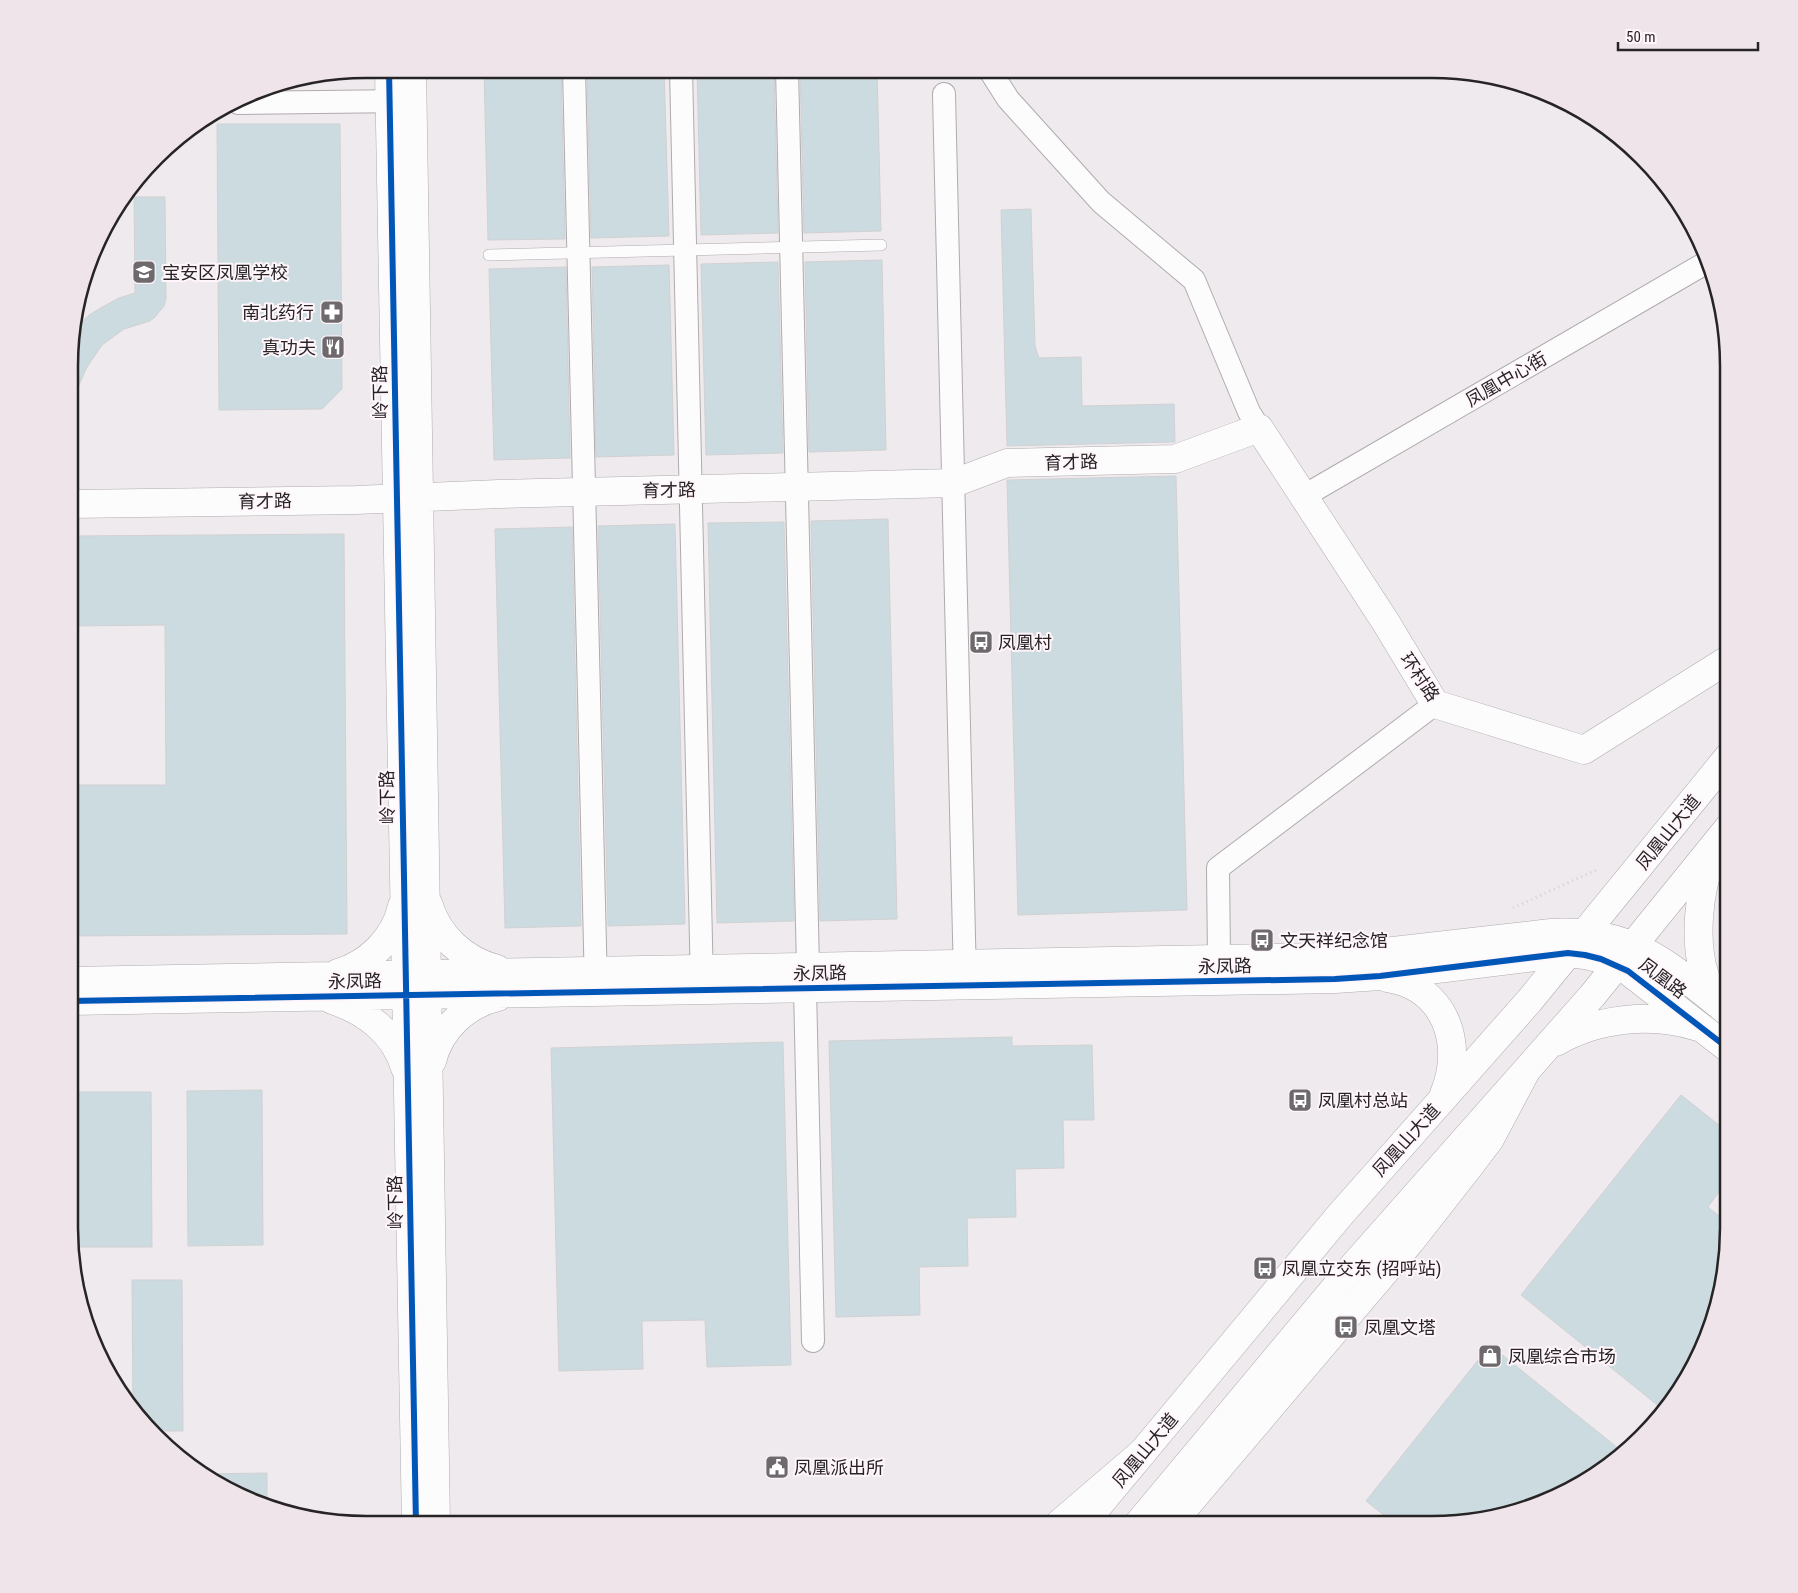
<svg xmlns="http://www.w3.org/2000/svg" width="1798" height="1593" font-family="'Roboto Condensed','Noto Sans SC',sans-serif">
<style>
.building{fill:#ccdbe0;stroke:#d1d1d3}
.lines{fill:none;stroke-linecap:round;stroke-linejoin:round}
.lane-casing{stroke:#afabae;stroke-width:12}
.street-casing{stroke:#afabae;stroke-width:24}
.secondary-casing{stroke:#afabae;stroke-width:29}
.primary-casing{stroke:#afabae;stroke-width:29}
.path{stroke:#d3d1d3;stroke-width:3;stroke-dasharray:1 4;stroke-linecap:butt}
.lane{stroke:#fdfcfc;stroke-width:11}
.street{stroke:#fdfcfc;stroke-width:22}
.secondary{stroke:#fdfcfc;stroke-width:28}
.primary{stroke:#fdfcfc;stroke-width:28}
.cycleway-casing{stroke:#fff5fb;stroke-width:9}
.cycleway{stroke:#0057b8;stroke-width:6}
.labels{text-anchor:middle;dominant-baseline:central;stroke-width:4;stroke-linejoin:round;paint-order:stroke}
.poi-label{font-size:18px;fill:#272426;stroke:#fff5fb;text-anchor:start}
.street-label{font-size:18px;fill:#272426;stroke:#fff5fb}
.rim{fill:none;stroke:#272426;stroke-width:2.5}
</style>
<rect width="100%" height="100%" fill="#efeaed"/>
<path class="building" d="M484,69H561L565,239L488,240Z
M587,69H664L669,236L591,238Z
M697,69H774L778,233L701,235Z
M800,69H877L881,231L804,233Z
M217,124H340L342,389L322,409L219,410Z
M134,197H165L166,299L164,306L155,317L150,321L124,329L102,345L87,367L71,403V334L89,315L104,306L119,298L135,293Z
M1031,209L1035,346L1039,358L1081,357L1082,406L1174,404L1175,442L1007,446L1001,210Z
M882,260L886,450L809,452L805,262Z
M778,262L783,453L706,455L701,264Z
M669,265L674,455L596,457L592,267Z
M566,267L570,458L494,460L489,269Z
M1176,476L1187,910L1018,915L1007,480Z
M888,519L897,919L820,921L811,521Z
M784,522L794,921L717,923L708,523Z
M675,524L685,924L608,926L598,526Z
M572,527L581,926L505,928L495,529Z
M344,534L347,934L70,936V785H166L165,625L71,626V536Z
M1012,1037V1046L1092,1045L1094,1120H1063L1064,1168L1015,1169L1016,1217L967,1218L968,1266L919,1267L920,1315L836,1317L829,1041Z
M783,1042L791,1365L707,1367L705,1320L642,1321L643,1369L559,1371L551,1048Z
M262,1090L263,1245L188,1246L187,1091Z
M76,1092H151L152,1247H77Z
M1681,1095L1729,1133V1178L1708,1207L1729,1224V1228L1719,1304L1699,1359L1661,1408L1521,1295Z
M132,1280H182L183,1431H151L142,1424L133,1408Z
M1490,1345L1624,1453L1547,1502L1452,1524H1395L1366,1501Z
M267,1473V1505L251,1502L200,1474Z"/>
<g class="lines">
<g class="lane-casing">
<path id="lane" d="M489,255L881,245"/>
</g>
<g class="street-casing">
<path id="street" d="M574,69L596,988
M681,69L702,985
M787,69L808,967L805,988L813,1341
M989,69L1008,99L1101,202L1194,280L1249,412L1259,428
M944,94L965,979
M238,103L406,101
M1304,496L1709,261
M1219,959L1218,868L1435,704"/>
</g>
<g class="secondary-casing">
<path id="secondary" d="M389,69L416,1524
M412,69L436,1524
M71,504L356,500L499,494L954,483L1007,463L1175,459L1259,428L1385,621L1435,704L1584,750L1729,659
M1712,856C1699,891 1693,940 1705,976C1708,985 1712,993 1716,1002
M428,903C438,937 464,960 497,969
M338,973C369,964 395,938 402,906
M1387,978C1445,987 1465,1043 1444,1094
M70,981L1322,957L1349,956L1551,933C1631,928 1671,966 1729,1013
M332,1000C366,1011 395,1033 405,1068
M70,1001L1335,979L1380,976L1568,953L1585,955L1601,959L1628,971L1729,1049
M1556,1042C1597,1018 1652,1012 1698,1027
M432,1061C440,1029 465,1005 498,997
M1083,1524L1340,1215L1530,1000L1729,756
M1138,1524L1355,1264L1592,996L1729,827"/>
</g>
<g class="primary-casing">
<path id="primary" d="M1059,1524L1143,1452
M1171,1524L1410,1242L1468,1168L1490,1139L1525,1073"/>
</g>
<path class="path" d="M1513,908L1596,870"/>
<use href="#lane" class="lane"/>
<use href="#street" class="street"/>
<use href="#secondary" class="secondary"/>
<use href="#primary" class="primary"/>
<g class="cycleway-casing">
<path id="cycleway" d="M389,69L416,1524
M70,1001L1335,979L1380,976L1568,953L1585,955L1601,959L1628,971L1729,1049"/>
</g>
<use href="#cycleway" class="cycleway"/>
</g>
<defs>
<g id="school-square" transform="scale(1.25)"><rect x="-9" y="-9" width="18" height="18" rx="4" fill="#6d696c" stroke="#fff5fb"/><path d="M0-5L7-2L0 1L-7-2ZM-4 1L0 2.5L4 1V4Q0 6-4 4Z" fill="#fff"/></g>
<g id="pharmacy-square" transform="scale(1.25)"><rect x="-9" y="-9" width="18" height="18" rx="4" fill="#6d696c" stroke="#fff5fb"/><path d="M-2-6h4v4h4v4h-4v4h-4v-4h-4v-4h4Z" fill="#fff"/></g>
<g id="restaurant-square" transform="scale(1.25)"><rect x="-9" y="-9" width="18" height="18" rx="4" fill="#6d696c" stroke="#fff5fb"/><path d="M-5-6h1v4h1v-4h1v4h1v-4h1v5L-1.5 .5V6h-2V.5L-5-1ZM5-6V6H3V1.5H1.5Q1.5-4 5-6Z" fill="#fff"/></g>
<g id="bus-square" transform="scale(1.25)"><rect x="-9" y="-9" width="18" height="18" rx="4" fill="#6d696c" stroke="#fff5fb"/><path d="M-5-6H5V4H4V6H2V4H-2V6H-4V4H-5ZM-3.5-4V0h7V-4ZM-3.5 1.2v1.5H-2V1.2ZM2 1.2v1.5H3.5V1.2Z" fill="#fff"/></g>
<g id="shop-square" transform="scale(1.25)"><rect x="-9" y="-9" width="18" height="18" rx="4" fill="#6d696c" stroke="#fff5fb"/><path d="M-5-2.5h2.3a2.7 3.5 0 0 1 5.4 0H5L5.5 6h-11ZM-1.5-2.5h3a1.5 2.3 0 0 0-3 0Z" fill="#fff"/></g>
<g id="civic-square" transform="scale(1.25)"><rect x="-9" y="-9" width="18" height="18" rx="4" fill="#6d696c" stroke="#fff5fb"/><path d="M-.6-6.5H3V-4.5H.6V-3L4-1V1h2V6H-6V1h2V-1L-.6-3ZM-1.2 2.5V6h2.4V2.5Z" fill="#fff"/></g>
</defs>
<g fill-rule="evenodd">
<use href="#school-square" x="144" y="272"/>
<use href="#pharmacy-square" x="332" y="312"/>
<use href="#restaurant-square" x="333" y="347"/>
<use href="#bus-square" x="981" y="642"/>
<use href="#bus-square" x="1262" y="940"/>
<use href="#bus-square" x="1300" y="1100"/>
<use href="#bus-square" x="1265" y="1268"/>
<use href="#bus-square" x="1346" y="1327"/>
<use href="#shop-square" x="1490" y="1356"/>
<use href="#civic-square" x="777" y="1467"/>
</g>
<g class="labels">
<g class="poi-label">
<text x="162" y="272">宝安区凤凰学校</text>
<text x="314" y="312" text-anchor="end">南北药行</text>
<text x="316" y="347" text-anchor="end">真功夫</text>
<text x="998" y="642">凤凰村</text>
<text x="1280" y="940">文天祥纪念馆</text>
<text x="1318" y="1100">凤凰村总站</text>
<text x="1282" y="1268">凤凰立交东 (招呼站)</text>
<text x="1364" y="1327">凤凰文塔</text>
<text x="1508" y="1356">凤凰综合市场</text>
<text x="794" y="1467">凤凰派出所</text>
</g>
<g class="street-label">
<text transform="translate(1506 379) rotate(-30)">凤凰中心街</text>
<text transform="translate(380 392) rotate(-91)">岭下路</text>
<text transform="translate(1071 462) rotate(-2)">育才路</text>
<text transform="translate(669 490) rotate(-1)">育才路</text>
<text transform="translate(265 501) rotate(-1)">育才路</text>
<text transform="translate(1420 677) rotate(56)">环村路</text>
<text transform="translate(387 797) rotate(-91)">岭下路</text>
<text transform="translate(1668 832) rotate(-51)">凤凰山大道</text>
<text transform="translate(1225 966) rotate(-1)">永凤路</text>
<text transform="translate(820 973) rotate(-1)">永凤路</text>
<text transform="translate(1663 978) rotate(37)">凤凰路</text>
<text transform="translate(355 981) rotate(-1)">永凤路</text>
<text transform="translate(1406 1140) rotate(-48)">凤凰山大道</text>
<text transform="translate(395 1202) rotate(-91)">岭下路</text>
<text transform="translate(1145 1450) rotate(-50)">凤凰山大道</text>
</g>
</g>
<path d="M0 0H1798V1593H0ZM366 78H1432A288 288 0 0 1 1720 366V1228A288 288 0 0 1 1432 1516H366A288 288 0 0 1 78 1228V366A288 288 0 0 1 366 78Z" fill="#eee4ea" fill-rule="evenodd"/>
<path class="rim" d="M366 78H1432A288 288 0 0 1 1720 366V1228A288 288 0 0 1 1432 1516H366A288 288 0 0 1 78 1228V366A288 288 0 0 1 366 78Z"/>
<path d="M1618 42v8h140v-8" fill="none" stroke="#272426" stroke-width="2.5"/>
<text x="1626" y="42" font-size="15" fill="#272426" stroke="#fff5fb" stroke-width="4" paint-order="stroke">50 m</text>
</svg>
